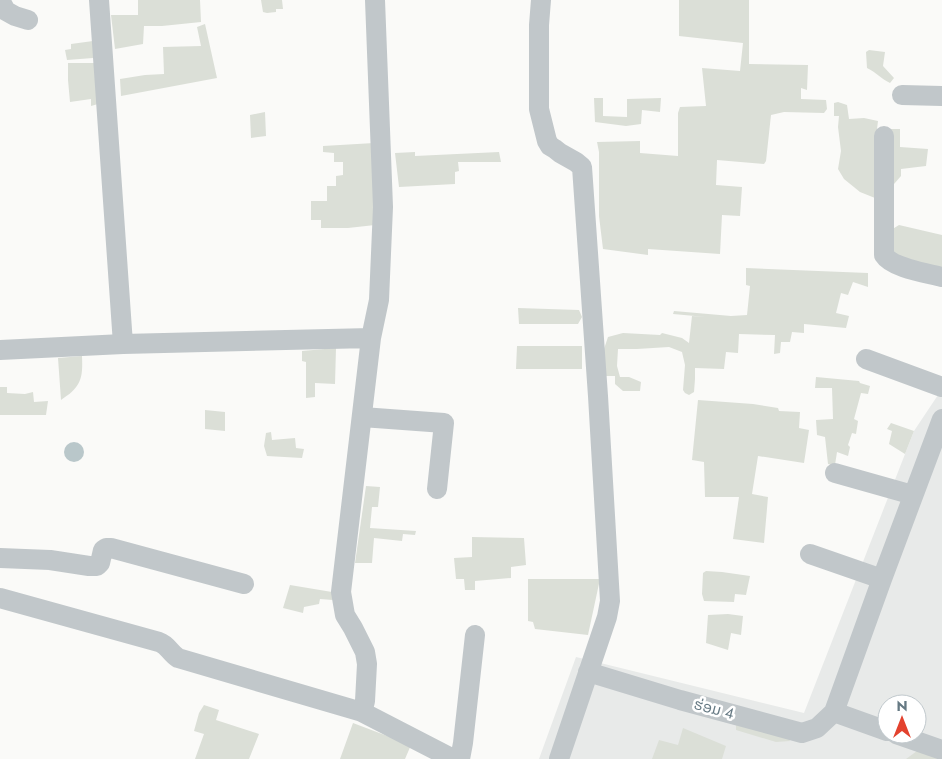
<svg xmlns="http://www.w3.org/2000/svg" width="942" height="759" font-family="Jost,'Noto Sans Lao',sans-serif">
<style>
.built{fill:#e8eae9;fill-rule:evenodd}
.green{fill:#dbdfd7}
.water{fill:#b9c7ca}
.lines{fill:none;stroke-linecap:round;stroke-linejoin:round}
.minor{stroke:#c1c7ca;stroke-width:20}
.labels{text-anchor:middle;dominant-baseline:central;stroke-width:5;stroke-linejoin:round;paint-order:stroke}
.street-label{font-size:15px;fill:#657983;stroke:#fff}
</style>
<rect width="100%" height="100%" fill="#fafaf8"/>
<path class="built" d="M942,389V759H539L576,657L804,713L914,431ZM887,704H917V734H887Z"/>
<path class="green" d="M138,0H200L201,22L162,26H144L143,44L115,49L111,15H138Z
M261,0H282L283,9H276V12L267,13L263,12Z
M679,0H749V64L808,65L807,90L801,88V99L826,100L827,109L824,113L784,112L771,115L766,161L764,164L717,160L716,185L742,187L740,216L722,215L720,254L648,249V255L603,249L599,216V152L597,142L640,141V153L678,156V113L680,107L706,106L702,68L740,71L743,43L679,36Z
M205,24L217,78L121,96L120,79L145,75L164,74L163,47L201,46L197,27Z
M93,41V58L67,60L65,50L71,49V44Z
M869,50L885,52L883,66L894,78L890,83C881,79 876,72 867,68L866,52Z
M68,63H96L98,104L91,106V99L70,102L68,80Z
M594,98H603V116L627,117V99L661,98L660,112L642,110L641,124L626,126L595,122Z
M838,102L847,105L849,119L864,118L878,121L877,129H900V147L928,149L926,166L901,169V176L894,184L881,166L875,198L860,192L844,179L838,169L841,151L838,127L839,116H834V103Z
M265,112L266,136L251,138L250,115Z
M374,143L375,225L348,228H321V220H311V201H327V186H336V176L343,175V162H334V153L323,152V146Z
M415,152V156L499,152L501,162H458L459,171L455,172V184L399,187L395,153Z
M899,225L942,235V274L898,263L890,249L891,230Z
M746,268L868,273V287L853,282L848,295L841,293L836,313L849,316L846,328L804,324V333L792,332L790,342H781L780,353L774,354L775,335L739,334L738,353L726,352L724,369L695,368V379L694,392L689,395L685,393L683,390L685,365L682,352L669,347L637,349H618L617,366L620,377H629L641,382L640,391H623L615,384V376H606L603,352L608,337L623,333L660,335L662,333L682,338L689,343L692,316L706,317L673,314L674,311L731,316L747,315L750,286L746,285Z
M518,308L579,310L582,317L578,324H519Z
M517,346H582V369H516Z
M336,348L335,384L315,383V397L306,398V362L302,361V351Z
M82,356C83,379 81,387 61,400L58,358Z
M816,377L859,381L860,383L870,386L868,394L861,393L854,419L858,421L856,434L852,433L848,445L850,447L848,456L837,452L835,465L828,464L825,437L817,435L816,420L833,419L832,388H815Z
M0,387H7V393L25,394L33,392L34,402L48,401L46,415H0Z
M698,400L753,404L778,408L779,411L800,412L799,428L809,430L804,463L758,456L752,494L768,497L764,543L733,539L739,497H705L704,462L692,460Z
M205,410L225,412V431L205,429Z
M891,423L914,431L905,454L889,444L892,431L887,429Z
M271,432L272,440L295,438L296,448L304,449L302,458L267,456L264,446L266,433Z
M366,486L380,487L378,507H372L370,528L416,531L415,535L403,534L402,541L374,538L372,563H355Z
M472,537L524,538L526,565L511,567V578L475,581V590H465L464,579H456L454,558L472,557Z
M706,571L722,572L750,576L746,595L735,594L734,602L704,601L702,594L703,573Z
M528,579H600L588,635L535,629L533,622L528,621Z
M290,585L332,592L333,600L320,599L319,604L304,607L303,613L283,608Z
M728,614L743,616L741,635L731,633L728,650L706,643L708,615Z
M204,705L219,710L216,720L259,734L249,759H195L204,734L194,731L199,713Z
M353,723L411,745L405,759H340Z
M736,725L788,737L790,741L776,742L736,730Z
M683,728L726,746L722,759H652L659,740L678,745Z
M917,751L942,759H906Z"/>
<path class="water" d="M64 452a10 10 0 1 1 20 0a10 10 0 1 1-20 0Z"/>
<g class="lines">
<path class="minor" d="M0,0L6,11L15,16L28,20
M99,0L123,344
M541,0L539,25V109L547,141L550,146L555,149L560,153L576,162L582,167L598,396L610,601L607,617L559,759
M902,95L942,96
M884,136V255C892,268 927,273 942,277
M0,350L123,344L371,338
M866,359L942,387
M362,417L444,423L437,489
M835,473L913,495
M810,554L882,579
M0,558L50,560L89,566H97L100,563L103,550L106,548H111L244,584
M0,598L159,642C168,645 170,653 178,658L362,712L453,759
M588,672L680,700L802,733L817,728L834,712L882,579L942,419
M362,712L365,701L367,664L365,652L353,628L345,615L341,592L371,338L379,300L383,207L375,0
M834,712L887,731
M896,734L942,750
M460,759L463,743L475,635"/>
</g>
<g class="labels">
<g class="street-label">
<text transform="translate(714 709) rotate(15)">ຮ່ອມ 4</text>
</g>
</g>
<g transform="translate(902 719)"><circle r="24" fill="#ffffff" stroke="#c1c9cd"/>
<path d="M0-4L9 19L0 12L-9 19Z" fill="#e3422e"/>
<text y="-8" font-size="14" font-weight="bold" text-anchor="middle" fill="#657983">N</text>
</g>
</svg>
